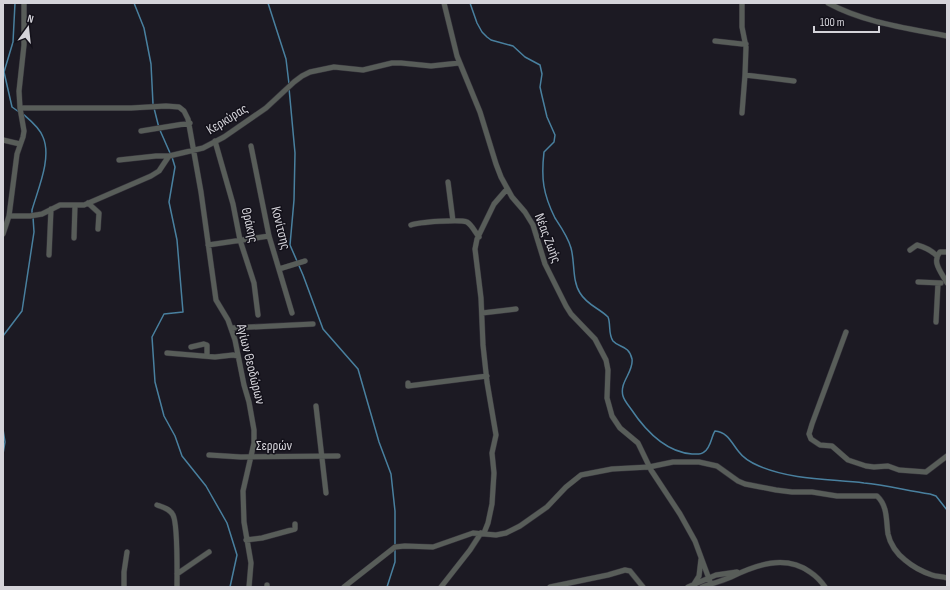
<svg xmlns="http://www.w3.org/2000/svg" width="950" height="590" font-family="'Sofia Sans Condensed',sans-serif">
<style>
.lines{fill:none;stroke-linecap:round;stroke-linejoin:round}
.stream{stroke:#49809f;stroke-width:1.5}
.minor-casing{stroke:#36343c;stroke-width:6}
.minor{stroke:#585d59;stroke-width:5}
.labels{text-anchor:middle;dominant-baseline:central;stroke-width:3;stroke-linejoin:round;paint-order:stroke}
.street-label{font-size:14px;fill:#d4d3d9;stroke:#13111a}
</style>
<rect width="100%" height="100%" fill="#1c1a23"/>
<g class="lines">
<path class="stream" d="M15,3L13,42L4,72L12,107L19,112
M134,3L144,28L151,64L153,104
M268,3L286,59L289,84
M470,3L477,23L482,32L487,37L491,40L513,46L525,57L540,65L542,74L540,87L542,96L547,117L555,135L554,142L544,152C541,178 543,194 555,218C561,227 568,237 571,248C575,262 572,281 580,293C587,305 599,308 608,317C611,324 608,334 613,341C619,348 629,345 632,359C634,372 619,382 623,396C624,400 628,405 631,409C645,430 665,452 692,454C696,454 701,455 704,452C711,448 711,437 715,431C728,432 732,444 739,452C744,459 752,463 759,466C792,480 829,479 864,483C886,485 908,491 930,494L936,496L947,510
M289,88L295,153L294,200L290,245L303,275L323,329L358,369L379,442L391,474L395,511V545
M154,108L159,128L170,153
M23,114C30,120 40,128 43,137C52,158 38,189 32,210V214
M172,157L175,167L169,202L177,240L183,312L164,314L152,337L155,382L164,416L175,436L182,456L206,486L227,523L237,555L230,587
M3,336L22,311L34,232L33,217
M3,429L5,442L3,454
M387,587L395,562V549"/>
<g class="minor-casing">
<path id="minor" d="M444,3L457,56L480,112L496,164L501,177L512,197L525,212L533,225L545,264L566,306L571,314L595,339L606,360L608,370L607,398L612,416L620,428L638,443L651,470L680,514L695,541L712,587
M742,3V27L746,47L745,75L794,81
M828,3C865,23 907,28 947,36
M715,41L742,44H746
M20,108H131L166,106L179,107L184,111L188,119L201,192L216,300L228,320L235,340L244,385L249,402L254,430V443L243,491L244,522L251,563L249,587
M742,113L745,75
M141,131L190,123
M3,140L20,144
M215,141L233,204L240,240L254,283L258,315
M251,146L269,236L292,313
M119,160L156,156H169
M448,182L453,221
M88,203L99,213L98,229
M9,216H30L42,214L60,205H84L151,176L159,171L169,156L203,148L224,137L266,108L294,82L302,76L310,72L334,67L363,70L392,63H401L431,66L459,63
M411,225C419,222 460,219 467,222C472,225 475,232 479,237
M3,234L9,216L17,154L23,137L24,131L20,108L19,91L24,45V3
M74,238L75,205
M208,245L269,236
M910,250L917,245C925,247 931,250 937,256
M49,255L51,209
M279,269L305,261
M918,282L941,283
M947,283C942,273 931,262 940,252H947
M482,313L516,309
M936,322L938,283
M231,328L313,324
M846,332L812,424L809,434L811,439L820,445L832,446L848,460L866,466L874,467L888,466L899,470L926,472L947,456
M191,347L204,344L207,345V355
M167,353L215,357L233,355L238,356
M408,383V386L487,376
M316,406L326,493
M209,455L241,457L338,456
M157,505C163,507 170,509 173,515C178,524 177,574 177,587
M484,533L488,523L492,504L494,473L492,453L496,435L487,382L483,345L481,298L475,249L477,239L494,204L507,189
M246,540L262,538L295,529V524
M177,574L209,552
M694,584L699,576L701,559
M267,585V587
M124,587V572L127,552
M344,587L395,547L405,546L433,547L473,533L496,535L506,533L520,526L547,507L566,487L581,475L612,469L649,467L673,462H699L717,466L738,481L745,484L776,490L792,492H812L837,496H877C888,506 886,521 888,534C890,544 897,554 905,560C912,566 923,572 932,575C937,577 942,576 947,578
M441,587L470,550L481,533
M550,587L608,575L625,570L630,571L643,587
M688,587L716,575L737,572
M702,587C711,584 722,581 731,577C756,565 785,554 810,572C816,576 821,581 825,587"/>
</g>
<use href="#minor" class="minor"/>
</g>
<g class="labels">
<g class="street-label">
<text transform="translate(227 119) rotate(-32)">Κερκύρας</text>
<text transform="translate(250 225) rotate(77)">Θράκης</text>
<text transform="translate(281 228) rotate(76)">Κονίτσης</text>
<text transform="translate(548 238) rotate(69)">Νέας Ζωής</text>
<text transform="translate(251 364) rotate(76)">Αγίων Θεοδώρων</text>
<text x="274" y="445">Σερρών</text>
</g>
</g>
<rect width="950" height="590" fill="none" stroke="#d4d3d9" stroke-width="8"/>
<g transform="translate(28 28) rotate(15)" stroke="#13111a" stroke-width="3" paint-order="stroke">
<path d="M0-3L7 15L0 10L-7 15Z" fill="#d4d3d9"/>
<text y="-6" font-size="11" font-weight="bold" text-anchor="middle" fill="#d4d3d9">N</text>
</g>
<path d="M814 26v6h65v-6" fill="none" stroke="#d4d3d9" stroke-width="2"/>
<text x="820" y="26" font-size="12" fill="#d4d3d9" stroke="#13111a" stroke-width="3" paint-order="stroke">100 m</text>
</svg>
